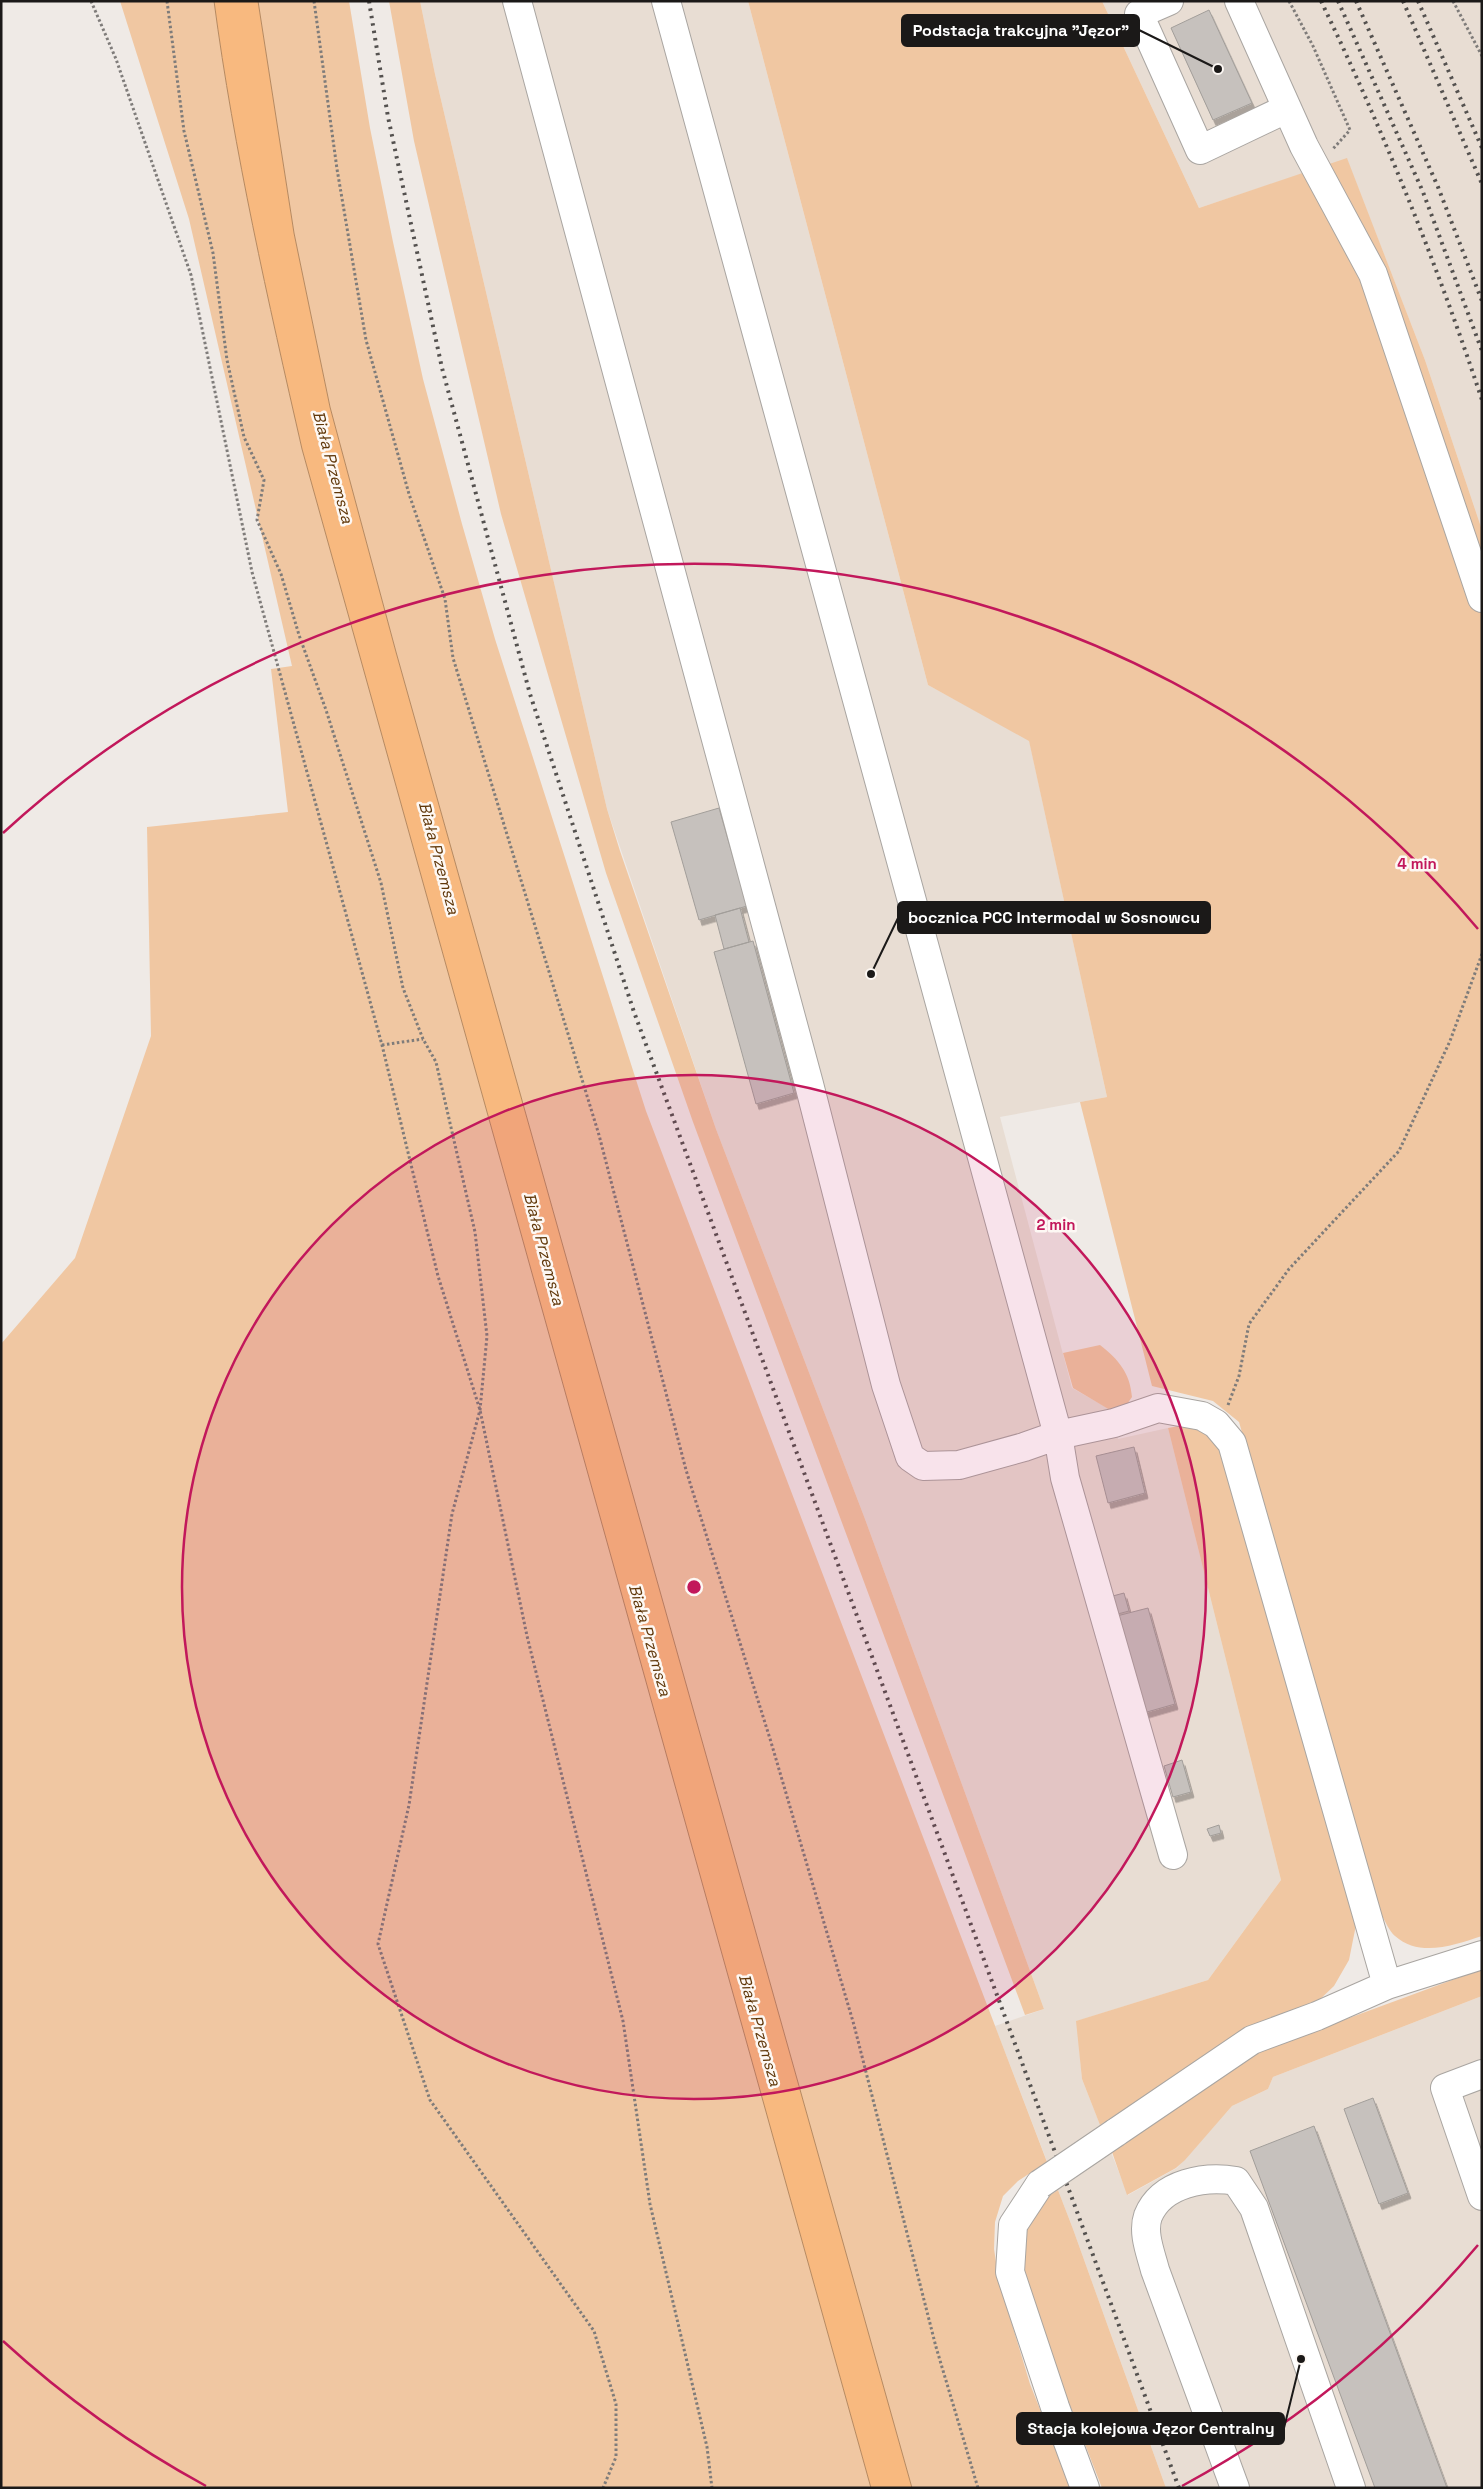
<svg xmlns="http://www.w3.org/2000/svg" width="1483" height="2489" font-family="'Space Grotesk',sans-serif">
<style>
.built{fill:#e8ddd3}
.green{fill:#f0c7a2}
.water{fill:#f8b97f;stroke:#b68960}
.building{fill:#c6c1bd;stroke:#a29e9a;filter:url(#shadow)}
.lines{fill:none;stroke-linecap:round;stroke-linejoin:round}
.minor-casing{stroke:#a9a5a1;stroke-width:30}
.path{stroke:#7f7c7a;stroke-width:3;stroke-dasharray:2.5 2.5;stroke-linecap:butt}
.minor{stroke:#fff;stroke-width:28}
.rail{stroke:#54514f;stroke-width:4;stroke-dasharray:2.5 5;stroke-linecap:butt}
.minor-bridge-casing{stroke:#a9a5a1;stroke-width:30;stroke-linecap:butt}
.minor-bridge{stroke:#fff;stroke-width:28}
.ring{fill:none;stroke:#c2185b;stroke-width:2.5}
.labels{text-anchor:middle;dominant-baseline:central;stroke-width:5;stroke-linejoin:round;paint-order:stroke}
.water-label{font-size:16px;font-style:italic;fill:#603709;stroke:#fdf8f4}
.centre{fill:#c2185b;stroke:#fdf8f4;stroke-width:2.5}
.ring-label{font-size:15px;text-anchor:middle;font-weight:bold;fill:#c2185b;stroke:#fdf8f4;stroke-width:5;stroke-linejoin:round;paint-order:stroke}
.leader{fill:none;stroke:#1b1918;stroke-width:2}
.callout-dot{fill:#1b1918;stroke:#fdf8f4;stroke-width:2}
.callout{fill:#1b1918;stroke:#1b1918;stroke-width:2}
.callout-label{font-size:16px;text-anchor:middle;font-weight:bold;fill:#fff}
</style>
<defs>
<filter id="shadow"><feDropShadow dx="3" dy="5.5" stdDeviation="0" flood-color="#0004"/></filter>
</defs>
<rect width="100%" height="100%" fill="#efeae6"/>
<path class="built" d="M420,1H748L928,685L1029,740L1107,1097L1000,1117L1072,1388L1111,1410L1118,1439L1168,1428L1281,1880L1208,1980L1077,2021L1082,2079L1128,2195L1177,2168L1232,2106L1268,2089L1273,2077L1482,1996V2488H1166L1073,2229L995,2026L1044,2009L865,1519L716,1129L607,809L435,74Z
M1102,1H1482V530L1425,360L1347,159L1199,208Z"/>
<path class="green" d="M120,1H214C234,152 268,300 302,449L871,2488H1V1344L75,1258L151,1036L147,827L288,812L271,669L292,666L189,219Z
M258,1H349L370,128L393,242L423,379L462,524L495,639L646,1111L1047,2162L1018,2181L1003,2196L995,2222L994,2249L999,2281L1030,2384L1071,2488H912L396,652L330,407L294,233Z
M389,1H420L435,74L607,809L620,851L716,1129L865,1519L1044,2009L1025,2015L693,1122L606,873L501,514L414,141Z
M748,1H1102L1199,208L1347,158L1425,360L1482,530V1936C1454,1945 1420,1958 1395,1936C1389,1931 1386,1922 1382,1916L1239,1422L1213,1401L1152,1386L1080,1102L1107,1097L1029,741L928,685Z
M1100,1345C1119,1360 1130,1373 1132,1397L1123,1410H1110L1073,1388L1063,1353Z
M1189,1424L1221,1441L1356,1925L1349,1960L1334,1986L1315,2004L1242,2034L1100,2125L1082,2079L1076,2021L1208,1980L1281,1880L1168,1428Z
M1482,1969V1996L1273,2077L1268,2089L1232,2106L1185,2160L1176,2168L1127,2195L1112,2152L1231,2068L1265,2049Z
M1058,2190L1073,2229L1166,2488H1102L1028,2297C1022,2270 1017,2234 1033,2209C1037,2201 1051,2195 1058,2190Z"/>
<path class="water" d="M214,1H258L294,233L330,407L396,652L912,2488H871L302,449C268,300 234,152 214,1Z"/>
<path class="building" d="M1209,10L1252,103L1213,120L1171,28Z
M719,808L747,906L699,920L671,822Z
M740,908L749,942L724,949L715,915Z
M753,941L794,1093L756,1104L714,952Z
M1134,1447L1145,1493L1108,1503L1096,1456Z
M1124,1593L1129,1611L1114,1615L1109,1597Z
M1148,1608L1175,1704L1140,1714L1113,1617Z
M1182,1760L1191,1792L1173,1797L1164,1766Z
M1219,1825L1221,1833L1210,1836L1207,1829Z
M1373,2098L1408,2193L1379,2204L1344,2109Z
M1314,2126L1447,2488H1375L1250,2151Z"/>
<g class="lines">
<g class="minor-casing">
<path id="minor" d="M517,1L809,1084L886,1385L910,1457L923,1466L959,1465L1024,1447L1058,1435L1065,1478L1173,1855
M666,1L1058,1435L1114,1423L1158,1408L1202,1416L1216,1424L1232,1443L1387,1985
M1169,1L1139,14L1200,150L1286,109
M1239,1L1304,146L1373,274L1482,598
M1482,2074L1445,2088L1482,2196
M1115,2133L1252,2040L1317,2016L1387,1985L1482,1955
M1040,2184L1013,2225L1010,2272L1055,2407L1085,2488
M1235,2488L1155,2270C1151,2254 1142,2233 1148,2216C1162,2182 1206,2176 1236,2181L1254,2208L1351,2488"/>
</g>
<path class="path" d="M91,1L116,59L191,275L252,572L382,1045L438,1276L480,1410L527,1636L623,2021L650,2204L707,2447L712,2488
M167,1L184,131L213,253L227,360L244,437L264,480L257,520L281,574L299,635L326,710L381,883L403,988L423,1039L436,1062L475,1232L487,1336L480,1410L452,1514L409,1805L378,1944L430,2100L594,2331L616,2404V2457L603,2488
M314,1L337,169L366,340L409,494L445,599L453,658L599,1135L686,1470L771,1742L854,2025L936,2347L978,2488
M1289,1L1313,46L1350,130L1332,150
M1453,1L1482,56
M382,1045L423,1039
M1228,1405L1239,1376L1249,1324L1289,1269L1399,1151L1450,1041L1482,954"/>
<use href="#minor" class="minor"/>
<path class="rail" d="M369,1L388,117L442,368L530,694L634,1012L1179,2488
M1321,1C1383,130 1437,264 1482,400
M1338,1L1423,192L1482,351
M1356,1L1438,187L1482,301
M1403,1L1482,184
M1418,1L1482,148"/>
<g class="minor-bridge-casing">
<path id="minor-bridge" d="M1040,2184L1115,2133"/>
</g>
<use href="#minor-bridge" class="minor-bridge"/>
</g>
<circle cx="694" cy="1587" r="512" fill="#c2185b" fill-opacity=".12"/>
<g class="ring">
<circle cx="694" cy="1587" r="512"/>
<path d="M1478 2245A1023 1023 0 0 1 1182 2486M206 2486A1023 1023 0 0 1 3 2341M3 833A1023 1023 0 0 1 1478 929"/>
</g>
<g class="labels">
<g class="water-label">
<text transform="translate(333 467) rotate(75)">Biała Przemsza</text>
<text transform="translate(439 858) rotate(75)">Biała Przemsza</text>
<text transform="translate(544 1249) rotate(75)">Biała Przemsza</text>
<text transform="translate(650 1640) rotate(74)">Biała Przemsza</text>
<text transform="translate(760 2030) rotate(74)">Biała Przemsza</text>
</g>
</g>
<circle cx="694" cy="1587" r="8" class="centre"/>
<g class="ring-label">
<text x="1417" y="869">4 min</text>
<text x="1056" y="1230">2 min</text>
</g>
<path class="leader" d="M1218 69L1139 30M871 974L898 918M1301 2359L1284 2428"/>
<g class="callout-dot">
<circle cx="1218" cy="69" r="5"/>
<circle cx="871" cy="974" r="5"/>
<circle cx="1301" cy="2359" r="5"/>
</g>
<g class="callout">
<rect x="902" y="15" width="237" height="31" rx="5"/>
<rect x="898" y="902" width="312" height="31" rx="5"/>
<rect x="1017" y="2413" width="267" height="31" rx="5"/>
</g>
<g class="callout-label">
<text x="1021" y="36">Podstacja trakcyjna "Jęzor"</text>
<text x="1054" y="923">bocznica PCC Intermodal w Sosnowcu</text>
<text x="1151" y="2434">Stacja kolejowa Jęzor Centralny</text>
</g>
<rect width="1483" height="2489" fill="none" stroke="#1b1918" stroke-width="5"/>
</svg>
